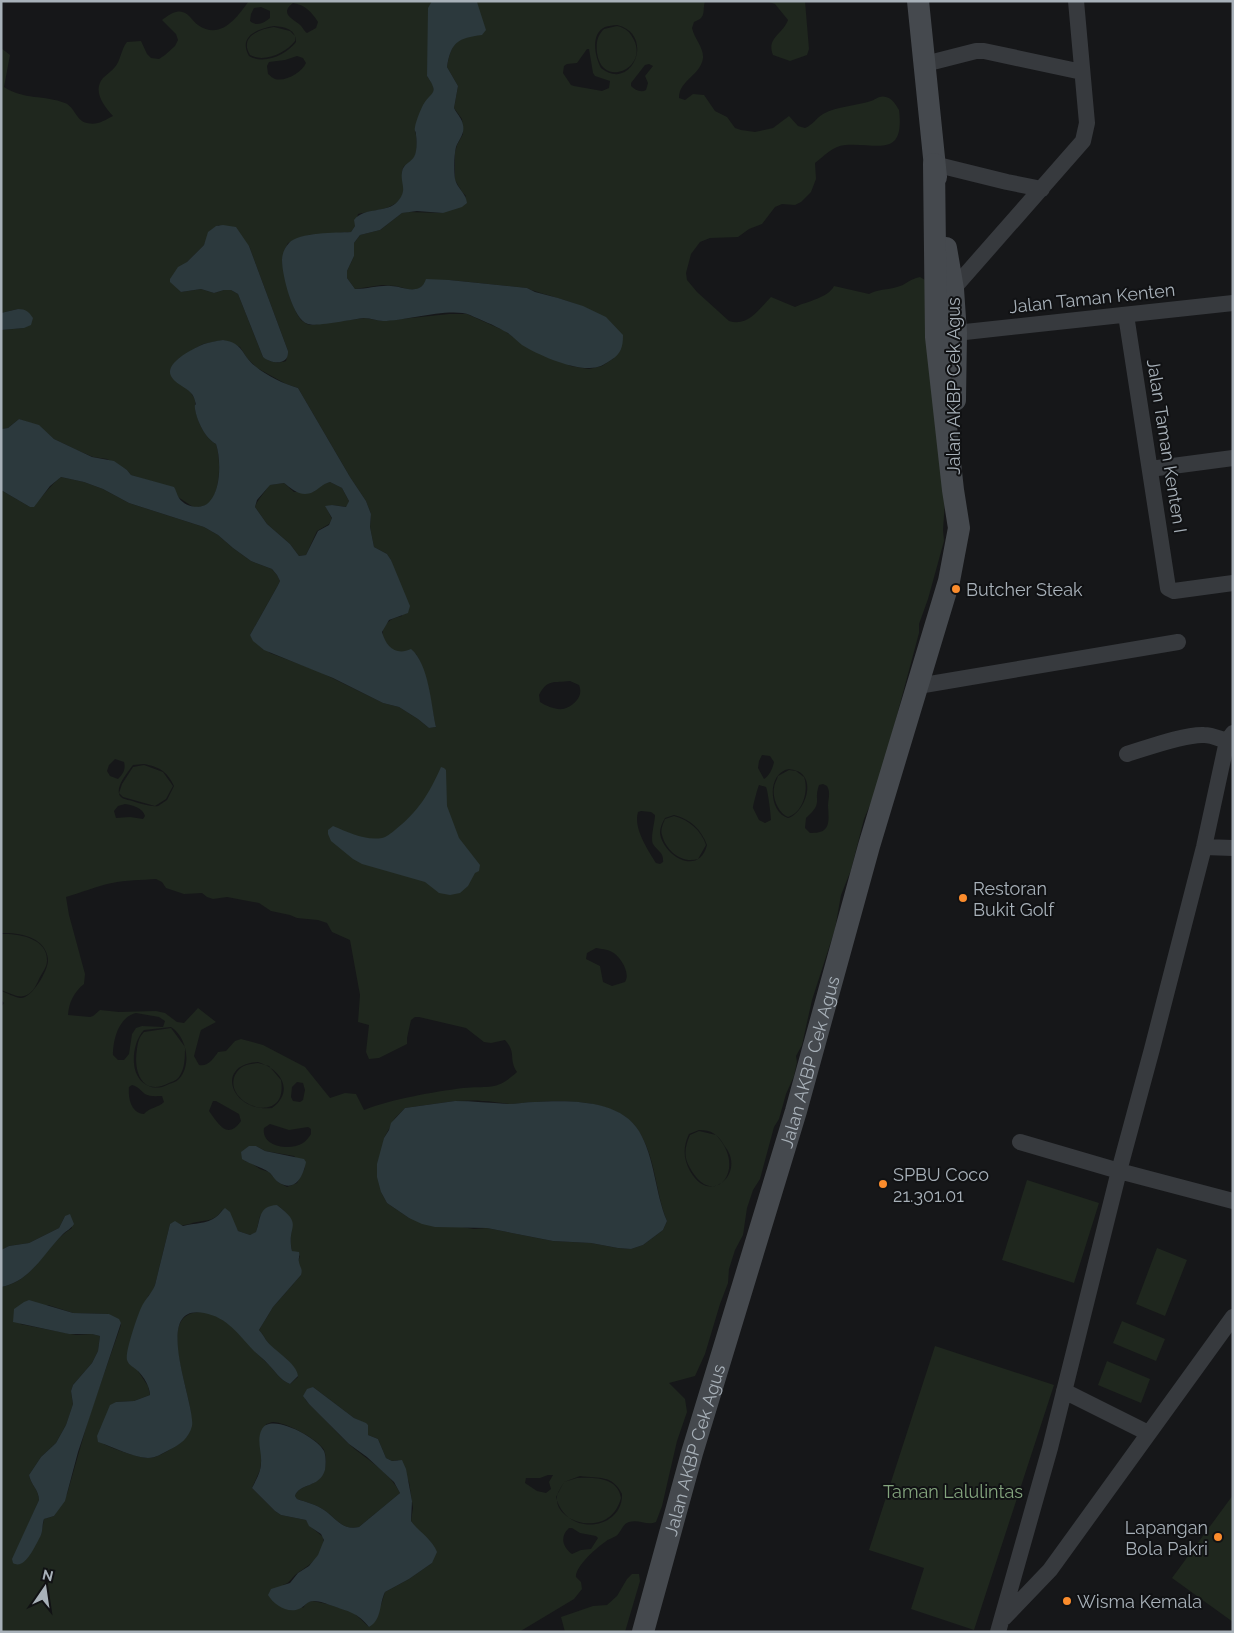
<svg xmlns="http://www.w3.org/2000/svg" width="1234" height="1633" font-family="Raleway,sans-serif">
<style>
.green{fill:#1f271e;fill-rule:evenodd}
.water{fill:#2c393d;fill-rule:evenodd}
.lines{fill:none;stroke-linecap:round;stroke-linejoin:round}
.minor{stroke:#373a3e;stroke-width:16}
.secondary{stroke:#45494e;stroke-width:22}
.poi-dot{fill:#fb8c2c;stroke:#111214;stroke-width:2}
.labels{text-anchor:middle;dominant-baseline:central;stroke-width:4;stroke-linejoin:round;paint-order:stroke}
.street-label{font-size:18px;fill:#a8b1b9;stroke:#111214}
.poi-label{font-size:18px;fill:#a8b1b9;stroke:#111214;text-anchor:start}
.park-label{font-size:18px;fill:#84a57e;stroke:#111214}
</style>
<rect width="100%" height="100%" fill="#161719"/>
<path class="green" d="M249,1H432L427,76L433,85L434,92L433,95L428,99L415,131C417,137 418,151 414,158C411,162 405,164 403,168C400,175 404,181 404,187C404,210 374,210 358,214L355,226L351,232L309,235L288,243L285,249L282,262L290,298L297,314L301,320L307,324L310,325L365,318L382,321L449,314H467L505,331L524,345L537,352L571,366L589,369L602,366L614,358L606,318C590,310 574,302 557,298C547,294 537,293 527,288L449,280L424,285L418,289L411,290L396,286L382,285L355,289L347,278V271L354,256V243L360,235L380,230L402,213L408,212L443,213L466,196L462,192L455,180V152L457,145L463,134L462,119L454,108L458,86L447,67C450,52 452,41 468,36L477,2L475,1H705C702,12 707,17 694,22L692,28C694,38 704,48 703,58C701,75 679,80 679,98L685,100L693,94L704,95L715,111L727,117L735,128L741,130L755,132L773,128L789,116L798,126L805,128C813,125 816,118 823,114C838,106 855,106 871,101C876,99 880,95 886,97C892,98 896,105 899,110C905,160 876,142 845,145C833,146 824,156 815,163L816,179L811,192L801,202L795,205L782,204L775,207L762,224L749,229L738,237L710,238L700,242L691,254L686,273L687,280L697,292L729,321C748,327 759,309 771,297L795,307C808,301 828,298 834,286L869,294C878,289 887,290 897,287C906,285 909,279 920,277L925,280L946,486L943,530L944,541L928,599L919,624V633L878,786L864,819L851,870L841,895L835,929L812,1000L802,1045L796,1056L797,1062L794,1076L786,1094L779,1119L774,1127L760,1179L753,1190L747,1208L743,1235L735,1250L729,1269L728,1283L720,1304L705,1354L695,1376L669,1383L685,1399L687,1412L677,1441L662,1506L656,1522C647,1526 639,1519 629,1522C622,1524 621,1533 616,1536C613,1538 608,1539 605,1542C596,1548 575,1567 576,1577L581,1582L582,1589L574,1599L519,1632H1V1287C35,1281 45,1244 72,1228L65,1216L59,1228L29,1243L9,1246L1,1250V1007L4,1003L1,1000V991C7,993 14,997 20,998C32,999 49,969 48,959C46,937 19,932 1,933V490L30,507C42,499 48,487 61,477L84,482L103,489L129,503L204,527L218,535L233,548L251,561L272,569L277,575L280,581L277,587L250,635L270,653L318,671L383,703L399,707L418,719L429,728L436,727C430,702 429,676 416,654C409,653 398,654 393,650C375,637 382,619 402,616L391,560L387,554L374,547L370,527L371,514L366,501L350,477L298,388L286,384L257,368L247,358L240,347L223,340L203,344L178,359L170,370C173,383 186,384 193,396C196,400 195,403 195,407C196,419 205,438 216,444C221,458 221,494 208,504C203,507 198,507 193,507L157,483L131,475L127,470L107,459L93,457L79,451L54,439L39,426L19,419L8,428L1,429V330L24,328L18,309L1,313V48L10,55L4,87C23,100 45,95 65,103C75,107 76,121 87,123C97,126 105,120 113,116C104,106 92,91 103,78C107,74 112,71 115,67C121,60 121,49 127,42L141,41L147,54L151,58L159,59L165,55L175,46L178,40L176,34L162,20C166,17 171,13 176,12C187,9 191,20 198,25C221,41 237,17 249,1ZM293,3C305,5 311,11 318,22L316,28L307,33C303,30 303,27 299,24C291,18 280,13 293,3ZM261,7L270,11V18C264,23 257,27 250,21L251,14L254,8ZM617,25C656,34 632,93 601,68C595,57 590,34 605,27C609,26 613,25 617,25ZM274,26C285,27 296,29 296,42C286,55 264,65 249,56C238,36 257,29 274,26ZM587,49H589L593,73L595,76L610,81L609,88L602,91L574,86L571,85L563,73L564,66L567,64L577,63ZM297,56L303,58L306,63C302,72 286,82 275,79C272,78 271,76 268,74L267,66L269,62L285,60ZM649,64L653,66L645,76L648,83L646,90C641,93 635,90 631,86V83L645,65ZM219,225L249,246L288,351L286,361C277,364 270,362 263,357L238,294L231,290H224L214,293L201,289L181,292L176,286L187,262L204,245L211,230ZM570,681L579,685C584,696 574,706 563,709C556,710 546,706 540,702L539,695C547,679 554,683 570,681ZM762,755L770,756L774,762C773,768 769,776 764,779L758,768L759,761ZM115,759L124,762C126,769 123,774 118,779L110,776L107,771L109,765ZM144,764C159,767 167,771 174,786L167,800L158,806C151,807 143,804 135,802C131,800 124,800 121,797C113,789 128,772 133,765ZM789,769C794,770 800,771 803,775C814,787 802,814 788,818C769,813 766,773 789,769ZM823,784L827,786C831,793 828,799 828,806C829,822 831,834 810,833L805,828L806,818C824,802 813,802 819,785ZM759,785L766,787C768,791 771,815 771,820L765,823L759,820L753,808C753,805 758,787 759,785ZM125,804C133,805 143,808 145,816L143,819L130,817L116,818L114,811L118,806ZM641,811L651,812L655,815C655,822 650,838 653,844C657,851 664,852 663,862L660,864L656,863C648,850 633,828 638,812ZM674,815C690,819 701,829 707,845C699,877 663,856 660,833C660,828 662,823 665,818ZM156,879L162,882L166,888L184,894L202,893L207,897L213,899L227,897L259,903L271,911L290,915L297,918L318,920L327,923L332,932L350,940L360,995L358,1022L369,1025L366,1052L369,1059L379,1058L407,1044V1038L411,1020L415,1017H419L466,1028L484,1042L491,1043L505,1040C517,1053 508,1058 517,1072C495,1092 489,1085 463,1088C433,1092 392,1099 364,1110L356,1094L345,1093L330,1098L305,1067L263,1045L241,1039L235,1041L226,1051L218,1052C214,1058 208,1067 199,1065L194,1056L200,1033L201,1030L216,1022L198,1008L184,1023L177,1022L165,1013L156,1011L119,1012L100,1010L93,1016L90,1017L68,1015C69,1002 74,992 84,984L85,974L69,915L66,897C81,893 96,886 112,883C126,880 142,880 156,879ZM596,948C601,949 607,949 612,952C620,956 631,973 625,982L612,986L603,982L600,966L586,959L587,953ZM136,1013L159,1017L165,1021L163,1027L142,1026L136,1028L132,1034L129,1054L124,1060H118L113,1055C113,1039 119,1017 136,1013ZM171,1027C187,1037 192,1065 179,1079C176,1082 172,1083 169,1084C152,1094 135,1082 134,1063C133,1053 136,1038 144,1030ZM258,1062C281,1069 295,1091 272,1108C231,1113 214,1064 258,1062ZM297,1082L303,1083L305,1090L303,1100L300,1102L293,1101L291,1097L292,1087ZM132,1085C139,1087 140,1090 145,1094C150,1097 157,1096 162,1096L164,1102C158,1108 150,1107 144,1114C131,1113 128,1098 129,1087ZM213,1101H216L239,1114L241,1121C227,1141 218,1123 209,1111ZM455,1101C464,1101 473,1100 482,1101C491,1101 500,1103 509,1104C518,1104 527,1102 536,1102C568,1100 619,1100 638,1130C656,1157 655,1192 667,1221L663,1230L643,1245L631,1249L618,1248L591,1243L553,1241L487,1228L474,1229L409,1218L387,1203L381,1192L384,1138L395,1118L405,1108ZM270,1124L289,1130L308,1127L311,1129V1134C309,1137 306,1141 303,1143C290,1151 261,1147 264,1128ZM699,1130C711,1130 718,1134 724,1145C725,1147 727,1149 728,1151C742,1176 709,1205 690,1171C683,1158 683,1147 689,1134ZM256,1146L265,1151L294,1156L305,1168L297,1183L287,1187L278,1182L269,1172L260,1169L251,1163L245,1161ZM277,1205C301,1223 287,1228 292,1251L300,1256L298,1262L301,1275L273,1307L259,1330C262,1333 264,1337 266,1340C275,1353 294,1360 298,1377L290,1384C280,1380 275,1371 268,1364C263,1359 258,1355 254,1350C250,1347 248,1342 245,1339C234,1327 217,1312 200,1312C151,1313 197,1402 191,1426C188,1438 179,1445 169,1450C164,1453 157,1457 151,1458C142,1459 113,1449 104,1444L100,1429L116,1402L134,1401L150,1395L148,1386L138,1371L148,1296L153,1291L155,1285L170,1224L178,1223L180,1225C186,1226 191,1223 197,1222C208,1220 215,1221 222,1210L238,1231L250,1235L256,1233L260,1216ZM48,1305L73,1313L109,1314L121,1323V1325L89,1417L67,1494L54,1516L44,1519L41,1535L38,1538L22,1539L39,1500C39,1490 31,1485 29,1475L41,1457L56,1443L66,1425L73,1404L71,1391L73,1385L92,1363L98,1351L100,1336L92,1334L76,1335L20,1324ZM313,1387L354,1418L368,1425L367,1432L368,1435L378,1439L386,1458L392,1461L398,1460L409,1482L413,1508L411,1521L419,1532L430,1541L432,1563L409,1579L385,1592L381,1605L369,1627L353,1612L327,1604L313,1601L307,1602L303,1608L283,1585C291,1583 292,1576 299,1572C310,1565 327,1553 323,1537L310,1526L306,1520L281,1515L275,1511L252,1488L260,1470L266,1424C268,1424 271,1422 273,1422C285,1422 318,1439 324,1450C326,1455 326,1463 325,1469C320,1488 299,1483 295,1496L297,1499C306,1502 317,1505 324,1510C336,1518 342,1531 359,1527L400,1493C389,1471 367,1460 350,1445C336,1432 323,1417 309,1404L305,1399ZM548,1475H553L549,1482L551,1489L546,1493L537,1491L525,1483L526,1478H540ZM580,1476C599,1479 612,1474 622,1494C623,1530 566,1538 556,1497L564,1482ZM569,1528H572L580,1533L596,1536L598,1538L591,1549L581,1550L572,1554C562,1547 560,1536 569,1528Z
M766,1H805L809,49L807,55L790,61L773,55C766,38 783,34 788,20L775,4Z
M617,26C626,28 630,32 634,40C648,69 602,89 597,53C596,43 597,36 604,29Z
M274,27L290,31L295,36V41C286,53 264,63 250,55C239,37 259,29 274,27Z
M330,482L342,488L349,501L347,507L332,505L326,507L332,519L329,524L317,531L306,555L299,556L290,544L267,524L255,507C258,498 265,493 269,485L284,483L294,492H313L323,484Z
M144,765L163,772L173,786L166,799L155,806L123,797L119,793L122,784L133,767Z
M789,770L796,771L804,777C809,790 803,813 788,817C779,814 772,798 774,788C774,784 777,780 778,776Z
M674,816C689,820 701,830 706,845L698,859C682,864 666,851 662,835C660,830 663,824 665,819Z
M1,934C18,933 48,938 47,961C47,967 42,973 39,979C36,986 32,994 24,996C18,998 7,992 1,990Z
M171,1028L185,1047C185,1057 185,1069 179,1077C177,1080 172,1082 169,1083C142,1097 133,1071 137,1049C138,1042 139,1037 144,1032Z
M258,1063L269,1066L281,1080C289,1128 222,1105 235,1075C240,1065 248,1064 258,1063Z
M699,1131L716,1135C749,1169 713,1211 690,1168C683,1157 685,1146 690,1135Z
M1027,1180L1099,1203L1074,1283L1002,1260Z
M1157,1248L1187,1260L1165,1316L1136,1304Z
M1122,1321L1165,1339L1156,1361L1113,1343Z
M935,1346L1054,1385L974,1630L911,1609L924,1568L869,1550Z
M1107,1361L1150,1379L1141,1403L1098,1385Z
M577,1478C594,1477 618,1477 621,1498C610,1540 553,1523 557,1496C558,1491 562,1486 564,1482Z
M1233,1495V1622L1172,1578Z
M632,1574H639L640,1581L625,1632H565L561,1617L593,1606L607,1605L617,1596L627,1579Z"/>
<path class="water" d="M432,1L477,2L486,30L482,35C458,38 451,42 447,67L458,86L454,108C457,114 462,118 463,125C465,134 459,139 456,147C454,155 454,170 455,179C457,188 466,193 467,203L462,207L443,213L417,211L402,213L380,230L360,235L354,243V256L347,271V278L355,289C368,289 379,285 391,286C400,286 410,292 419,288C423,286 424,284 426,279L449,280L527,288L535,292L558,298L583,306L606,317L623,335C623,347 621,354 611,360C604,365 598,368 590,368C571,369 538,355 522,345C516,340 511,334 504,331C494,325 481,320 470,315C450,307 406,321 383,321C377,321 371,318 364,318C352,319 318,327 308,324C293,320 282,275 282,260C282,254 285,247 289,243C299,232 336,233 351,232L355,226L354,220C365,206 387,214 398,201C408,189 400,184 402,172C403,164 410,163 414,157C417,152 417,141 416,135C416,130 414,132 415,127C416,121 420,111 423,105C431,91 440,95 427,76L428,8Z
M223,225L236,227L249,246L288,351C289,366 271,364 263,357L238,294L231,290H224L214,293L201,289L181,292L170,282V279L178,267L187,262L204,245L208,232L216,226Z
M18,309C26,309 29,312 33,318L31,325L24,328L1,330V313Z
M223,340C244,343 241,355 255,366C267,376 284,384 298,388L350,477L366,501L371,514L370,527L374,547L387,554L391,560L410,606L408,613L389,620L382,632C386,647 396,656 411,649C429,664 431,705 436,727L429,728L418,719L399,707L383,703L333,678L264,650L253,641L250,635L277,587L280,581L277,575L272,569L251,561L233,548L218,535L204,527L129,503L103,489L84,482L61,477L50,486L34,507H30L1,490V429L8,428L19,419L39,425L54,439L92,457L114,461L127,470L131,475L174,487C176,490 177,495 179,498C185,507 202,511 210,501C221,489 221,459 216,444C205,438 197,421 195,409C194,401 197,408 195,401C193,388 177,387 171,376C164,363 194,348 204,344C210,342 216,341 223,340ZM330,482L342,488L349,501L346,507L332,505L325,506L332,518L329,525L318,531L306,555L299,556L290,544L267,524L255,507L257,500L270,485L284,483C292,489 301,498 313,492C319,489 322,484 330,482Z
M441,767L444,768L446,770L447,806L459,838L480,865L479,871L475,873L468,886L460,893L450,895L439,893L425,882L362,864L353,859L331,841L328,834V830L333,826C348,832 365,841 382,838C387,837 391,833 395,830C418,812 429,794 441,767Z
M455,1101C473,1101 490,1103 508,1104C517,1104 526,1102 535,1102C568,1100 620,1099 639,1131C655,1158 655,1193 667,1221L663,1230L643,1245L631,1249L618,1248L591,1243L553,1241L487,1228L435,1227L422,1224L409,1218L387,1203L381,1192L377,1177V1164L384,1138L389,1130L391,1123L405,1108Z
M249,1146H256L265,1151L304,1159L306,1162C303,1177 295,1193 278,1182C275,1180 273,1176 270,1173C262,1167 251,1165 242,1159L241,1152Z
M277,1205C305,1226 286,1225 292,1251L299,1252C300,1256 298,1259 299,1262C300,1268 303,1268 301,1275L273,1307L259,1330C262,1333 264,1337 266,1340C274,1351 297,1363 298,1376L290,1384C280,1380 275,1371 268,1364C264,1359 258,1355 254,1351C239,1335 227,1317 204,1313C150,1303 196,1404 192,1426C189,1438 180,1445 169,1450C163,1453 156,1458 148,1458C131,1457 114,1447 98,1442L97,1436L110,1405L116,1402L134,1401L150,1395C150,1387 144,1377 138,1371C134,1367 129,1366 127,1360C125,1352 137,1317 141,1308C145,1299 152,1293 155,1285L170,1224L175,1221L183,1226C194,1223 207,1224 216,1217C219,1215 221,1211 225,1208L230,1212L238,1231L250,1235L256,1232C261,1219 258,1206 277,1205Z
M70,1214L74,1224C71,1229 67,1230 63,1234C44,1253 30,1282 1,1287V1250L9,1246L29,1243L59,1228L65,1216Z
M29,1300L73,1313L109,1314L119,1319L121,1323L78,1452L65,1501L54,1516L44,1519C42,1524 43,1530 41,1535C36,1544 25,1571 13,1563L12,1559L39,1500C39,1490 31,1485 29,1475L41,1457L56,1443L66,1425L73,1404L71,1391L73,1385L92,1363L98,1351L100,1336L92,1334H69L13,1322L14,1309L24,1302Z
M313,1387L354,1418L366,1423L368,1425V1435L378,1439L386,1458L392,1461L402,1460L406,1469L412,1501L411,1521C419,1532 432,1539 437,1552L432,1563L409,1579L385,1592C379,1604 382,1620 369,1627C357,1612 349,1612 333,1606C327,1604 320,1601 314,1601C307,1601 306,1605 301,1608C289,1615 274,1605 268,1595L271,1589L290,1583L298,1573L309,1566L318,1555L324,1540L321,1534L309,1526L306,1520L281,1515L275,1511L252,1488C256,1480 261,1472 261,1463C262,1452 256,1440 262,1429C271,1412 318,1438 324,1451C326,1456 326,1464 325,1470C320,1488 299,1483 295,1496L297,1499C306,1502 317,1505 324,1510C336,1518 342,1531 359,1527L400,1493L394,1482L367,1457L349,1444L309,1404L303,1396L307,1389Z"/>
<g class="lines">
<path class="minor" d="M925,64L976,51H984L1082,72
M934,164L1007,182L1042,189
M953,289L1083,141L1087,123L1076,1
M1126,315L1168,588L1174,591L1233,583
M956,333L1233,303
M1150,469L1233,458
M918,686L1178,642
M1127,754C1147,748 1184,734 1204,735C1212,735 1220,739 1227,741
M1204,847L1233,848
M1020,1142L1119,1171L1233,1201
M1064,1391L1148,1433
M1004,1618L1050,1570L1233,1317
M998,1632L1050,1448L1119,1171L1152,1049L1204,847L1227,741L1233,733"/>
<g class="secondary">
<path d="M918,1L936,177"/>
<path d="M946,248L953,289L956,333L955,400"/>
<path id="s1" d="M643,1632L692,1453L796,1111L869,846L949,581L959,528L953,490L936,337L934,164"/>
</g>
</g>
<g class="poi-dot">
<circle cx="956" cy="589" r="5"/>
<circle cx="963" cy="898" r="5"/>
<circle cx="883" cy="1184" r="5"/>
<circle cx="1218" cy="1537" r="5"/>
<circle cx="1067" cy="1601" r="5"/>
</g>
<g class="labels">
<g class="street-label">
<text transform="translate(1092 298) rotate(-6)">Jalan Taman Kenten</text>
<text transform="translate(953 386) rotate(-90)">Jalan AKBP Cek Agus</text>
<text transform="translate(1167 446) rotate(81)">Jalan Taman Kenten I</text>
<text stroke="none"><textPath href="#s1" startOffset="594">Jalan AKBP Cek Agus</textPath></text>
<text stroke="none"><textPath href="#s1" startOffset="189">Jalan AKBP Cek Agus</textPath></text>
</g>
<g class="poi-label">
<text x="966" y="589">Butcher Steak</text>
<text x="973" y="888">Restoran<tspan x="973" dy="21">Bukit Golf</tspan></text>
<text x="893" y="1174">SPBU Coco<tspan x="893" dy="21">21.301.01</tspan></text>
<text x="1208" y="1527" text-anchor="end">Lapangan<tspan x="1208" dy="21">Bola Pakri</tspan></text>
<text x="1077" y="1601">Wisma Kemala</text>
</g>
<g class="park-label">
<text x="953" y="1491">Taman Lalulintas</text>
</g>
</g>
<rect width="1234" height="1633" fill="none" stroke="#a8b1b9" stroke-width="5"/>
<g transform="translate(45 1588) rotate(13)" stroke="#111214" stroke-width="4" paint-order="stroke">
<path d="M0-4L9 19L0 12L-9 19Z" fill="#a8b1b9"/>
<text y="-8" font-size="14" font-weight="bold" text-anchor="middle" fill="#a8b1b9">N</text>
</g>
</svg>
